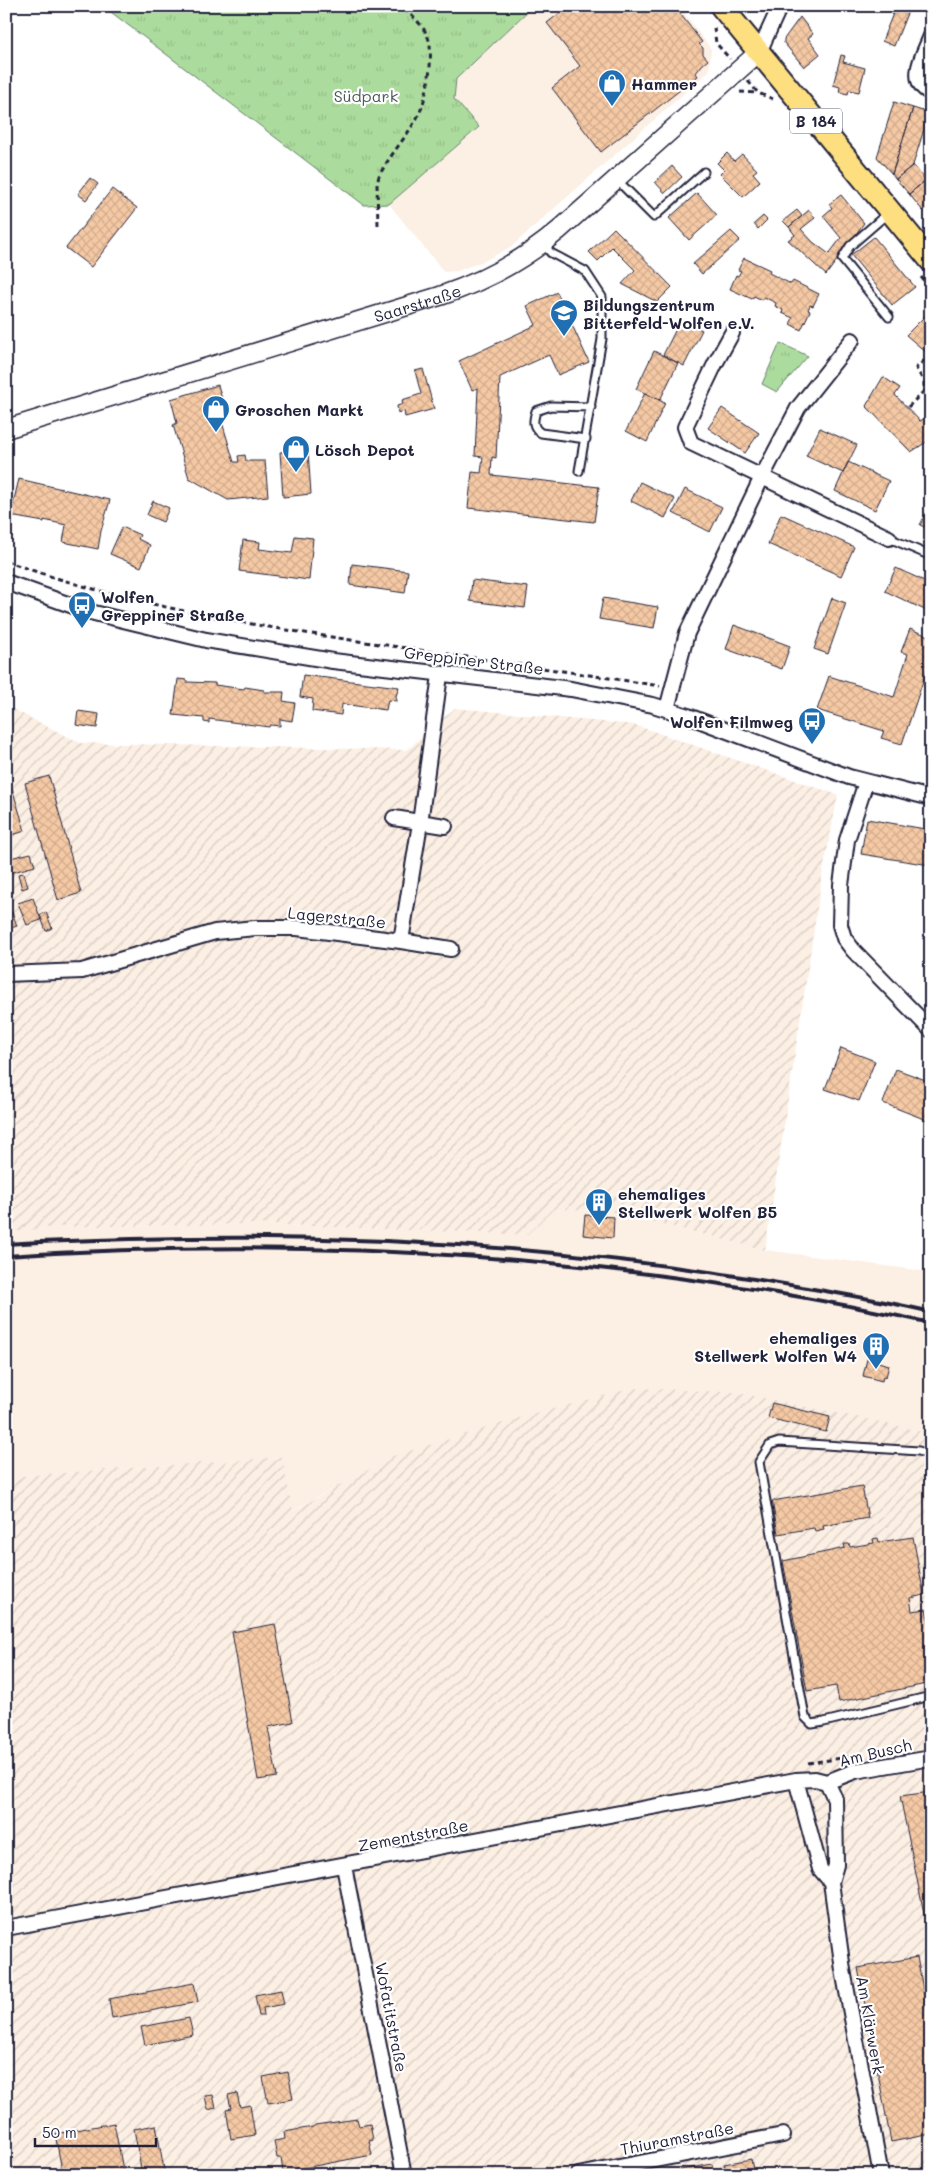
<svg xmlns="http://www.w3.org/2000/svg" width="937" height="2181" font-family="Mali,sans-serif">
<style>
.built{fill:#fcefe4}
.industrial{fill:url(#industrial-furrows)}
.park{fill:url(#park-tufts);stroke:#677f6c}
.building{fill:url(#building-cross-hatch);stroke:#22223b}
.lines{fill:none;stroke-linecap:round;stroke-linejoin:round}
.service-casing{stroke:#22223b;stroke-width:11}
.minor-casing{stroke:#22223b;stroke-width:18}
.tertiary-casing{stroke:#22223b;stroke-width:21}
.primary-casing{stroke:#22223b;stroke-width:25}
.path{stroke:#22223b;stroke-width:3;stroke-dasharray:5 4;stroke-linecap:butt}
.service{stroke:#fff;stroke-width:7}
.minor{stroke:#fff;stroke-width:14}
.tertiary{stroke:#fff;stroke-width:18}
.primary{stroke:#fedf80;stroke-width:21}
.rail{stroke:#22223b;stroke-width:4}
.labels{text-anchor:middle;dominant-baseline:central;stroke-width:4.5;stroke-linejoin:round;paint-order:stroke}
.shield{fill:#fff;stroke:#646476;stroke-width:1}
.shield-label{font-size:15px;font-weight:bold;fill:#22223b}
.poi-label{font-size:16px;font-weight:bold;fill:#22223b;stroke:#fff;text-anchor:start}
.park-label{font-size:16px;fill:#4b5a58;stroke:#fff}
.street-label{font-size:16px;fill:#22223b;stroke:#fff}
</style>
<defs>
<pattern id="industrial-furrows" width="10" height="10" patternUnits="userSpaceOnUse" patternTransform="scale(1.25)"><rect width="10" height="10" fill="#fcefe4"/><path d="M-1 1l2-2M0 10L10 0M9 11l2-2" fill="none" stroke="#d8cdc4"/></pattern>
<pattern id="park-tufts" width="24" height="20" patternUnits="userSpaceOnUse" patternTransform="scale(1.25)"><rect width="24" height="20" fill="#acdc9d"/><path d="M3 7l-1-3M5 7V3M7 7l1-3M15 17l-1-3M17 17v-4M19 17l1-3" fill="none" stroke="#94bc88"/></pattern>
<pattern id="building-cross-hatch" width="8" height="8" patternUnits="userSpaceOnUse" patternTransform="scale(1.25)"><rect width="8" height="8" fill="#f5c9a4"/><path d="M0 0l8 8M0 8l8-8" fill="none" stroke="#d2ac8e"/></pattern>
</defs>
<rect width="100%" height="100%" fill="#fff"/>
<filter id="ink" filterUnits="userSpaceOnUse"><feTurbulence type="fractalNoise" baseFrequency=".02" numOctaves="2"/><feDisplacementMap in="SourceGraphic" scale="10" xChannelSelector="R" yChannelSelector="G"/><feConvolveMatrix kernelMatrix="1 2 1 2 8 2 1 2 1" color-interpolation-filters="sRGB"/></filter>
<g filter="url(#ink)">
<path class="built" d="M534,6H679L711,49L709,71L512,246L486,260L457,271L444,272L389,204L479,128L454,99L457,77Z
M554,1209L614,1212L765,1250L931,1272V1434L886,1423L393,1456L292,1511L282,1457L6,1477V1233L53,1227L258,1224L527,1235Z"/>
<path class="industrial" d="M6,706L81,743L407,750L455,708L635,725L838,795L822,876L765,1250L614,1212L554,1209L527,1235L258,1224L53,1227L6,1233Z
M633,1388L734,1392L886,1423L931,1434V2175H6V1477L282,1457L293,1511L393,1456L519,1418Z"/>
<path class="park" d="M103,6H533L456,79L454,99L479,127L389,204L364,205Z
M780,343L808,356L777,392L762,384Z"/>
<path class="building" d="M569,6H674L702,42L699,44L703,48V54L708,60L702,65L696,73L698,76L601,152L552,88L580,66L547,23Z
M896,6H910L894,46L882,41Z
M800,17L813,34L808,38L820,54L804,67L784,43V39Z
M841,55L845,56L843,62L865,68L859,92L849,90L848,94L839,92L840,87L833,85Z
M894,102L913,108L892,174L877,157Z
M913,108L929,113L913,165L896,179L892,174Z
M727,153L734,161L742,154L757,170L753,173L760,181L743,197L720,174L724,170L717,163Z
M913,165L926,180L909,194L896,179Z
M672,166L682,177L665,193L655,182Z
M90,178L98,184L86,200L78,194Z
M926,180L931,186V204L923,211L909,194Z
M112,189L137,208L91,267L66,248Z
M697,193L717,215L689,240L669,218Z
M841,195L864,223L826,275L788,240L795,235L789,227L809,210L815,218L801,229L813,242L829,254L841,238L823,216L832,208L829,204Z
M797,210L802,216L789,227L783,221Z
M763,216L767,220L758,229L754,224Z
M614,228L672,287L657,302L622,284L635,270L612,247L598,261L589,252Z
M731,231L740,240L702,274L693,264Z
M874,237L915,287L892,305L851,255Z
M744,258L770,270L769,273L791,284L793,281L819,294L813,306L810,305L808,310L810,311L801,330L790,324L793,318L782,313L783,310L775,306L776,303L764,297L762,300L754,296L752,299L730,289L736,275L738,276L741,271L738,270Z
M557,292L589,362L558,375L549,355L500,377L496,458L492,457L491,475L599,487L594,522L468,508L472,472L481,473L483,457L475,456L478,388L472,390L459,361L536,325L527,306Z
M928,313L931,315V349L927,353L906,335Z
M681,319L702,330L684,366L663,355Z
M654,351L678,363L660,400L636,389Z
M423,369L434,409L405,417L404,411L398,413L397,406L403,404L402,400L421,394L415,371Z
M883,377L900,388L895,395L920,421L927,417L931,424V439L911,452L866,406Z
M218,385L225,410L219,412L234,462H239L238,456L245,455L246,461H265L268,496L228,500L189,478L173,425L177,423L171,399Z
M645,393L665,403L647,442L626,431Z
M722,408L759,433L745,453L708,428Z
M820,428L857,445L843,473L806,456Z
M308,450L311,494L283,497L280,452Z
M848,462L889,481L875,510L835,491Z
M19,479L110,500L101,531L98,549L63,542L66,525L44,520V522L10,516Z
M640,482L675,499L665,518L631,501Z
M685,489L722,507L710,532L673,513Z
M153,501L169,508L163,522L147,515Z
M931,503V530L920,525Z
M781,514L854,547L841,576L768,544Z
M122,527L140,535L138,539L150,545L141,567L110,554Z
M295,536L313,538L309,580L239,571L243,540L260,542L259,549L292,553Z
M352,564L408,571L405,593L350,585Z
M896,568L931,584V613L885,591Z
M472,580L528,587L525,608L470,601Z
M603,598L658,607L654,628L599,619Z
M832,598L846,603L828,654L814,649Z
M734,625L790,646L782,669L726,649Z
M910,629L931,637V663H929L902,744L881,738L884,731L817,710L829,676L894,697L908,654L901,652Z
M303,675L399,687L396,696L397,701L388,700L386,710L342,704L341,715L312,711L313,699L300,697Z
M178,679L187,680V682L215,683V685L244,689L245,687L264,690V692H284L283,701L295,703L292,721L280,719V726L270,725L269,727L209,719V723L204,722V718L173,715Z
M78,711L99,714L97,728L76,725Z
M49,776L81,893L58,900L25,783Z
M12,788L25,831L6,837V790Z
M867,819L931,830L930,865L861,854Z
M31,853L35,866L6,874V859Z
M24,873L28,887L22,889L18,874Z
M33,898L41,920L27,925L18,903Z
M12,912L17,926L11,928L6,914Z
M46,912L52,928L46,931L40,915Z
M841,1048L875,1061L859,1101L825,1089Z
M896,1069L931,1082L929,1121L883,1103Z
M585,1215L614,1217L613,1238L583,1235Z
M867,1359L889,1365L886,1377L883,1376L882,1381L863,1376Z
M772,1403L830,1417L826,1432L768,1418Z
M862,1486L868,1518L823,1526L824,1529L815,1531L814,1528L778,1534L772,1501Z
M913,1537L924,1595L910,1598L912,1611L926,1609L931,1633V1683L839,1702L836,1686L807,1691L783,1561L845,1548L844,1544H849L850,1547L874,1543L873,1539L878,1538L879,1542Z
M275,1624L293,1722L268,1727L277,1777L258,1780L232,1632Z
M931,1792V1937L929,1938L900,1796Z
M917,1957L931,2033V2134L891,2142L858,1968Z
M194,1983L198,2002L112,2018L109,1999Z
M281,1990L284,2004L263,2008L264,2016H259L255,1995Z
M189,2018L193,2035L145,2045L141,2027Z
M288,2072L293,2099L268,2103L263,2077Z
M237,2093L240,2107L250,2105L255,2135L231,2139L226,2109L231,2108L228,2095Z
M213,2095L216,2108L208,2110L205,2096Z
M357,2119L359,2126L370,2124L373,2140L369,2141L372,2155L283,2172L281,2158H277L274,2141L285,2139L284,2132L313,2127L315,2125Z
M114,2123L124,2175H63L55,2134Z
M156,2125L165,2175H142L134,2129Z
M751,2159L754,2175H726L724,2164Z
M712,2164L714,2175H682L681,2170Z"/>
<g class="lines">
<g class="service-casing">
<path id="service" d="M616,179L654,217L704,172
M888,213L850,246L842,259L889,317
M543,244L551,253L585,271L602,297V339L579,471
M586,439L541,433C532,427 533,421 536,411L551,406L591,407
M889,538L931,556
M931,1456L919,1451L779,1442L770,1445L759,1462L805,1717L812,1724L824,1722L931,1696"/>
</g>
<g class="minor-casing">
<path id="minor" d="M931,36C924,54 906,81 931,93
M759,52L780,6
M732,333L715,364L685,427L691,443L762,477L798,408L852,340
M6,582L90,612L206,640L333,661L571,689L653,705L688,716L849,777L931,798
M667,709L687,633L762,477L889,538
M866,782L847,840L841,885L840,925L844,938L853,950L931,1030
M394,818L445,826
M401,941L451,949
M6,974L82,971L215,932L255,928H297L401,941L420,823L440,675
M796,1780L820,1869L831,1882
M827,1782L835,1799L836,1865L831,1882L843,1970L881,2175
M827,1782L855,1771L931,1758
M344,1866L404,2175
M6,1928L796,1780L815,1779L827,1782
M578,2175L783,2135"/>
</g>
<g class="tertiary-casing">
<g id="tertiary">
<path id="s1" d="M6,429L440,296C485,281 523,261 559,230L759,52"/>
</g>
</g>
<g class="primary-casing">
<path id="primary" d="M721,6L931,261"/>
</g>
<path class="path" d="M714,28L716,43L730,59
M748,81L758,93L773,99
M740,92L758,93
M378,225L377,184L379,176C390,154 408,136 419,114C427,97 432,66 430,46C429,30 412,13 397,6
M921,277L931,289
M908,407L924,391V382L916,368L931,354
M6,561C126,605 253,626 379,644C473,658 566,671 660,686
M808,1763L849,1757"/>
<use href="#service" class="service"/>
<use href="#minor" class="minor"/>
<use href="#tertiary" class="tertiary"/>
<use href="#primary" class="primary"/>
<path class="rail" d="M6,1244C67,1240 127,1239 188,1238C396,1235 603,1251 807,1288C848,1295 890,1302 931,1312
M6,1256C315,1235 629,1256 931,1323"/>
</g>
</g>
<defs>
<g id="shop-pin" transform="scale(1.4375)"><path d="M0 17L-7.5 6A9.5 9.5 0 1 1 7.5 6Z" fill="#1f6fb2" stroke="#fff"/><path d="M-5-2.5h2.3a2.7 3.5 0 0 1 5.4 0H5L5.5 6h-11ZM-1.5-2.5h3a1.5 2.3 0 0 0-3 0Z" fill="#fff"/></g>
<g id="school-pin" transform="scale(1.4375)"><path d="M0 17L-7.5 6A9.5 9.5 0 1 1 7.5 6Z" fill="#1f6fb2" stroke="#fff"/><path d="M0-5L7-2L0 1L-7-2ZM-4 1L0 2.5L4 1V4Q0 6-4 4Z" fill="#fff"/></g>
<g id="bus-pin" transform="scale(1.4375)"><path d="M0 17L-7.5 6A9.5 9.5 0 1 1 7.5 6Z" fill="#1f6fb2" stroke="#fff"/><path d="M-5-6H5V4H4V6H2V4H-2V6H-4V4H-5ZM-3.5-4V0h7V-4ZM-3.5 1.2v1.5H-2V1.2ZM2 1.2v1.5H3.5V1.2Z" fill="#fff"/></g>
<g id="building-pin" transform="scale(1.4375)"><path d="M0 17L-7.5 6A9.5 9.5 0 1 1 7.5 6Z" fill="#1f6fb2" stroke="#fff"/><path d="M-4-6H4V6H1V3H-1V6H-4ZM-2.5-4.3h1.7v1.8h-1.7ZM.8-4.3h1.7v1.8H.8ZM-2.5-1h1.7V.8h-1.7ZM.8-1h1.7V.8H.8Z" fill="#fff"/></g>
</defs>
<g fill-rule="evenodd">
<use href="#shop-pin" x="612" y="83"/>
<use href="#school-pin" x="564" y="313"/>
<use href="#shop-pin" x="216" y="409"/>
<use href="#shop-pin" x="296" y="449"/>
<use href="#bus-pin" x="82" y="605"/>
<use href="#bus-pin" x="812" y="721"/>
<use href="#building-pin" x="599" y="1202"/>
<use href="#building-pin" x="876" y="1346"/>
</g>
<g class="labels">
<rect class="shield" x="790" y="108.5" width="52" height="25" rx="4"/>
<g class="shield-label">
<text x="816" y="121">B 184</text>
</g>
<g class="poi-label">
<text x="631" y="83">Hammer</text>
<text x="583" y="304">Bildungszentrum<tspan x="583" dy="18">Bitterfeld-Wolfen e.V.</tspan></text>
<text x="235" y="409">Groschen Markt</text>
<text x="315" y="449">Lösch Depot</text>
<text x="101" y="596">Wolfen<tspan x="101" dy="18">Greppiner Straße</tspan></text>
<text x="793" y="721" text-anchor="end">Wolfen Filmweg</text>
<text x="618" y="1193">ehemaliges<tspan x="618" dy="18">Stellwerk Wolfen B5</tspan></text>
<text x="857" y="1337" text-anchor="end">ehemaliges<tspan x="857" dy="18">Stellwerk Wolfen W4</tspan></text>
</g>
<g class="park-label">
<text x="366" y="95">Südpark</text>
</g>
<g class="street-label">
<text stroke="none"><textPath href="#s1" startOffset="430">Saarstraße</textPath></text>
<text transform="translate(474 660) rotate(7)">Greppiner Straße</text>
<text transform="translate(337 917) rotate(6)">Lagerstraße</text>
<text transform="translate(875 1752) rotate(-13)">Am Busch</text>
<text transform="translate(413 1835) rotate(-11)">Zementstraße</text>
<text transform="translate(392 2017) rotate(79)">Wofatitstraße</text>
<text transform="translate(871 2025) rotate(80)">Am Klärwerk</text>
<text transform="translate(677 2138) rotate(-11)">Thiuramstraße</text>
</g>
</g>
<rect width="937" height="2181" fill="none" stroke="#fff" stroke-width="25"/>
<rect x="12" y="12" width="912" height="2156" fill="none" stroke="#22223b" stroke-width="2" filter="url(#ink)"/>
<path d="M35 2138v8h121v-8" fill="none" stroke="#22223b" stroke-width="2.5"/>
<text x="42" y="2138" font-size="15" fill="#22223b" stroke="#ffffff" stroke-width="4" paint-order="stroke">50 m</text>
</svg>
